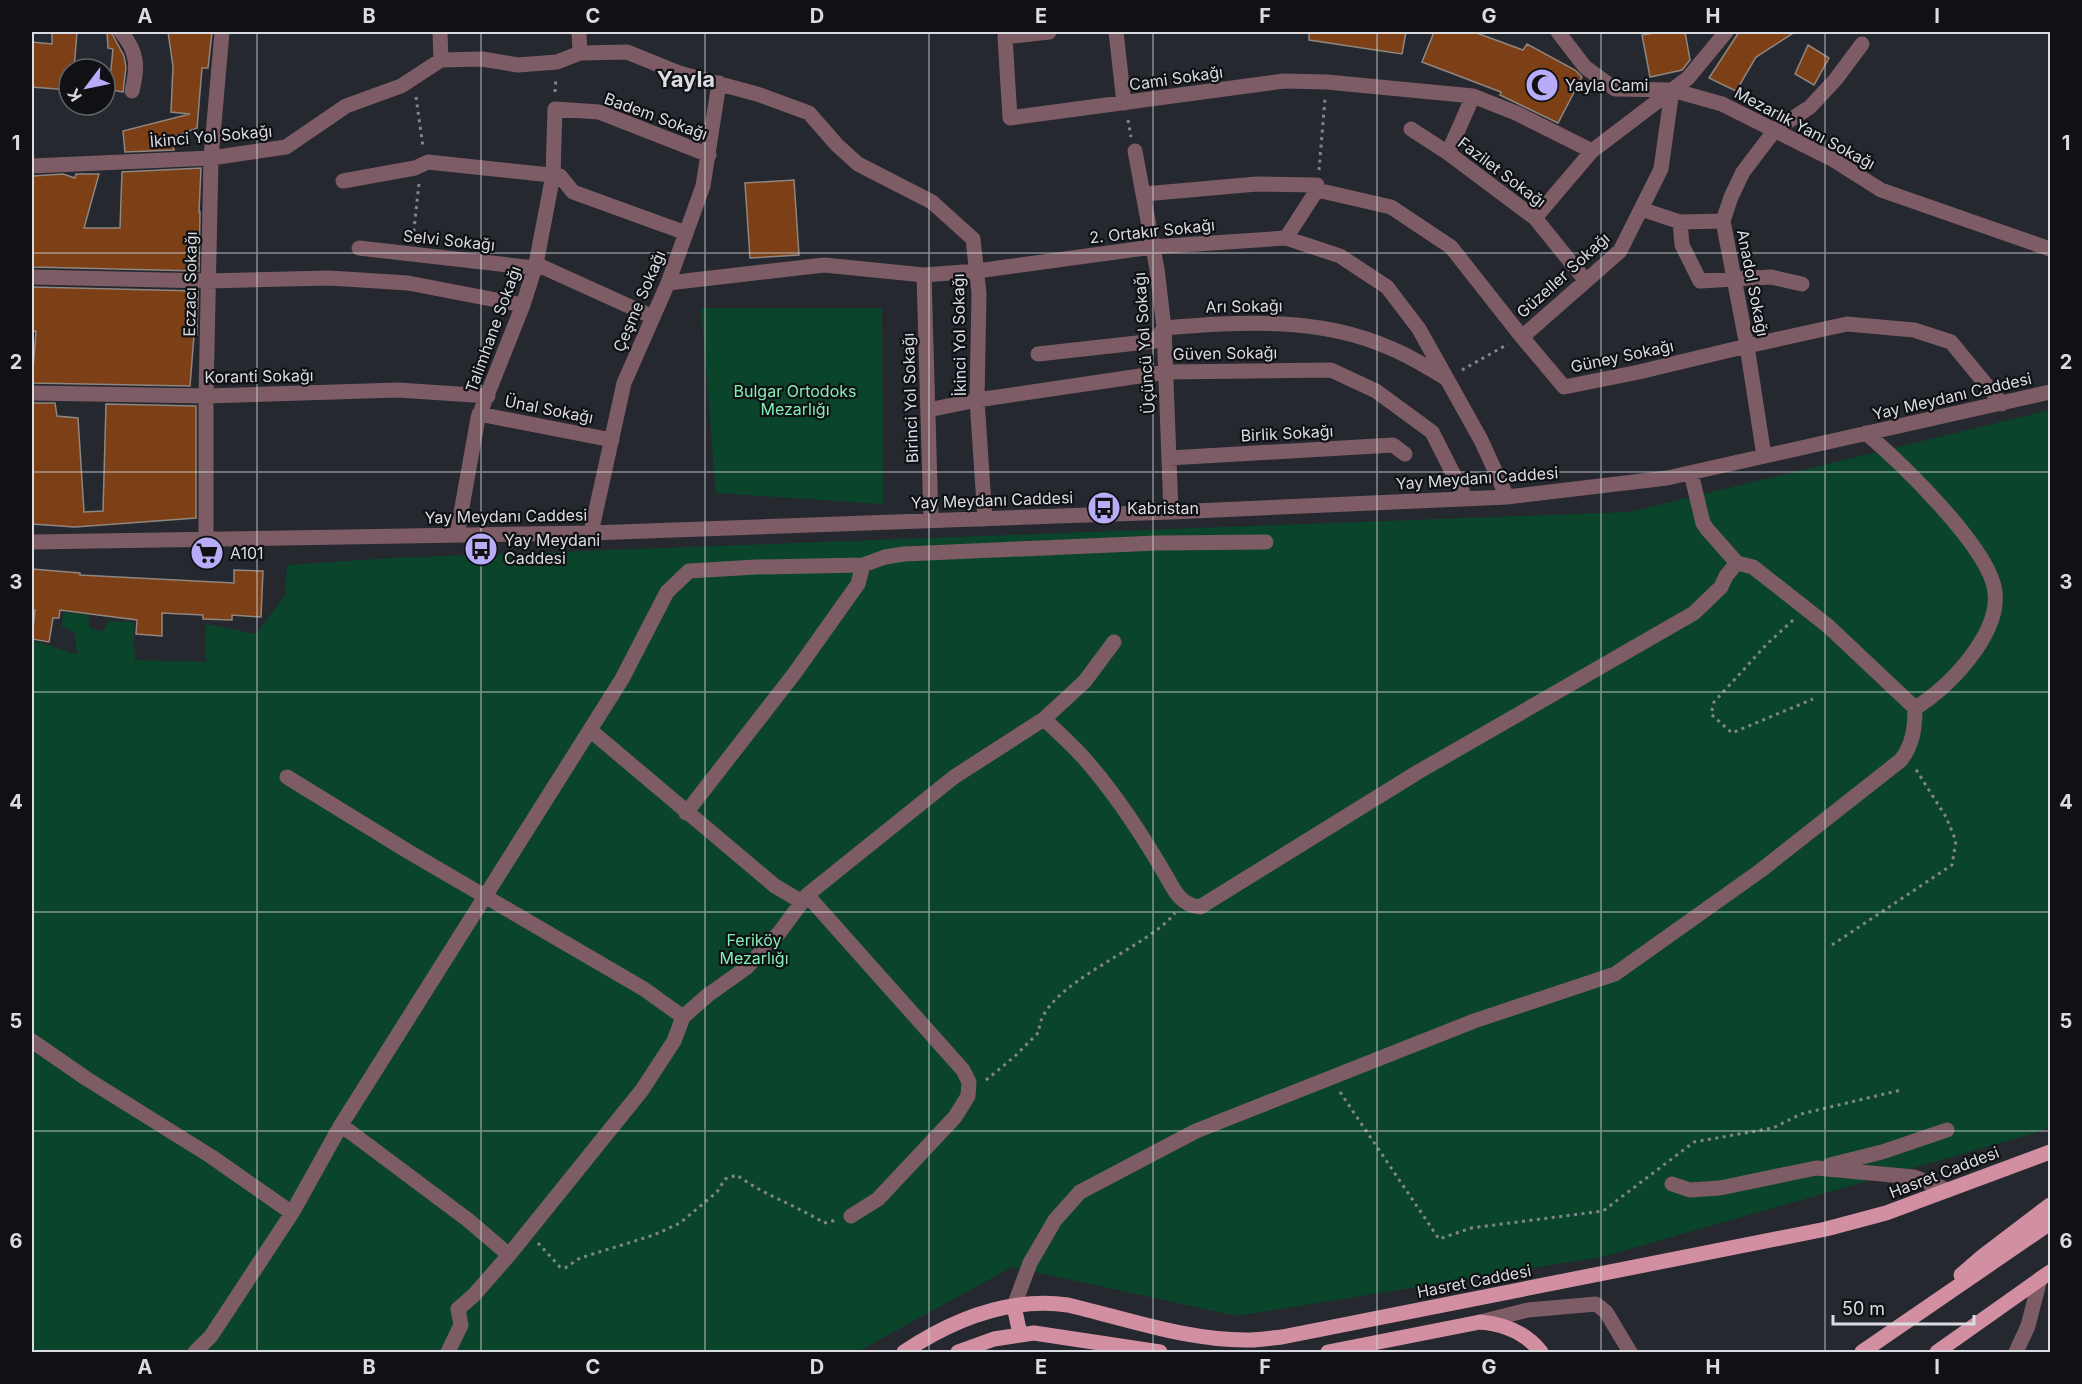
<svg xmlns="http://www.w3.org/2000/svg" width="2082" height="1384" font-family="Inter,sans-serif">
<style>
.green{fill:#0a452b}
.building{fill:#7c3f16;stroke:#908680;stroke-width:1.5}
.lines{fill:none;stroke-linecap:round;stroke-linejoin:round}
.path{stroke:#81848a;stroke-width:3;stroke-dasharray:3 4.5;stroke-linecap:butt}
.minor{stroke:#7d5c65;stroke-width:15}
.major{stroke:#d28fa2;stroke-width:15}
.grid{fill:none;stroke:#dadce1;stroke-width:1.5;stroke-opacity:0.55}
.labels{text-anchor:middle;dominant-baseline:central;stroke-width:4.5;stroke-linejoin:round;paint-order:stroke}
.street-label{font-size:16px;fill:#dadce1;stroke:#0f1114}
.poi-label{font-size:16px;fill:#dadce1;stroke:#0f1114;text-anchor:start}
.park-label{font-size:16px;fill:#83edb4;stroke:#0f1114}
.district-label{font-size:22px;font-weight:bold;fill:#dadce1;stroke:#0f1114}
.neatline{fill:none;stroke:#dadce1;stroke-width:2}
.grid-label{font-size:20px;text-anchor:middle;font-weight:bold;fill:#dadce1}
</style>
<rect width="100%" height="100%" fill="#25282f"/>
<path class="green" d="M701,308H882L883,504L716,493Z
M2050,410V1127L2032,1134L1602,1257L1237,1316L1012,1267L857,1352H32V640L77,655L75,633L62,626L63,612L88,615L90,628L103,632L109,621L133,622L135,660L206,662V624L256,634L285,595L287,565L392,558L1629,512Z"/>
<path class="building" d="M52,32H77L74,69H69V90L32,87V42L52,44Z
M107,32H111L124,56L126,67L123,92L105,89L111,69L113,49L108,48Z
M168,32H212L208,68H202L197,128L171,138L174,150L125,152L123,131L190,114L171,112L173,66Z
M1309,32H1406L1402,54L1309,40Z
M1434,32H1474L1523,50L1527,44L1575,70L1582,77L1558,123L1500,95L1501,92L1422,62Z
M1660,32H1685L1690,60L1682,70L1650,77L1642,35Z
M1739,32H1795L1756,57L1736,91L1709,78Z
M1808,45L1829,58L1814,85L1795,74Z
M201,168L199,212H200L199,271L32,267L33,176L63,174L75,178L76,174H99L84,228H120L122,172Z
M794,180L799,255L750,258L745,183Z
M32,287L198,291L197,335H194L190,386L32,383L36,331L32,332Z
M32,403H55L57,416L78,418L84,512L103,511L106,404L196,406V518L75,527L32,524Z
M32,569L80,573V575L234,583V570L263,571L261,617L232,615V620L203,619V615L162,613V636L136,634L137,620L60,610L59,618H53L49,642L32,639L35,610H32Z"/>
<g class="lines">
<path class="path" d="M555,92L556,77
M416,97L423,147
M1128,120L1131,137
M1319,170L1325,99
M413,239L419,183
M1462,370L1508,344
M1793,620L1767,644L1714,702L1711,714L1732,733L1813,699
M1832,945L1952,865L1956,841L1946,817L1915,768
M986,1080L1014,1057L1039,1032C1039,985 1147,949 1175,913
M1340,1092L1439,1239L1471,1228L1603,1211L1694,1142L1773,1128L1801,1114L1901,1090
M538,1243L560,1267L565,1268L580,1258L654,1235L680,1223L717,1192L725,1179L737,1175C763,1195 796,1205 824,1223L836,1220"/>
<path class="minor" d="M121,32C138,52 138,67 132,91
M440,32L441,60
M579,32L580,53
M1049,32L1005,37L1010,118L1284,81L1327,82L1473,96L1516,113L1592,151
M1116,32L1124,103
M1558,32L1585,67L1615,89L1672,90L1722,104L1832,159L1881,190L2050,249
M1411,129L1448,153L1535,218L1586,281
M1135,151L1157,269L1164,328L1171,512
M1448,153L1473,96
M32,166L211,158L286,147L346,106L401,86L441,60L482,59L518,65L557,62L580,53L627,52L679,73L757,94L809,113L837,145L858,164L932,202L973,239L979,293L977,400L985,519
M343,181L415,168L428,162L560,176L573,192L686,233
M1144,194L1257,184L1317,185
M1641,209L1680,222L1723,221
M1535,218L1592,151L1688,78L1726,32
M1680,222L1682,245L1700,281L1771,277L1802,284
M1286,238L1317,190L1391,207L1451,247L1522,337L1564,387L1639,372L1747,346L1847,324L1914,330L1951,342L2002,404
M359,248L535,268
M536,264L653,317
M924,275L931,521
M32,277L207,281L329,278L408,283L523,305
M668,283L824,265L924,275L977,271L1152,247L1286,238L1340,256L1387,287L1419,329L1481,440L1507,497
M1522,337L1620,251L1661,169L1672,90
M1038,354L1155,341L1164,328C1240,322 1318,316 1390,348C1410,356 1429,368 1447,379
M32,393L206,396L398,390L488,396
M928,410L977,400L1167,372L1331,370L1376,391L1432,432L1466,499
M479,414L612,440
M1764,456L1747,346L1723,221L1731,197L1743,172L1775,130L1810,107L1836,79L1862,44
M1169,458L1393,445L1405,454
M1691,473L1703,523L1707,529L1737,563
M591,533L624,383L668,283L703,186L719,83
M457,535L478,418L523,305L536,264L553,175L555,109L599,112L709,155
M206,538V396L211,158L222,32
M32,542L591,533L1171,512L1507,497L1667,478L2050,392
M1044,719C1057,731 1071,744 1083,757C1115,793 1141,833 1165,874C1174,890 1180,905 1200,907L1418,772L1694,613L1721,587L1726,576L1737,563L1753,567L1828,626L1915,708C1949,688 2000,634 1995,592C1991,549 1900,462 1866,433
M590,730L775,886L802,902L807,895L963,1070L969,1082L968,1096L955,1117L878,1199L851,1216
M287,777L409,852L644,989L683,1017L708,995L746,968L779,933L802,902
M686,813L794,674L858,584L863,565L885,557L904,554L1157,543L1266,542
M807,895L954,777L1044,719L1085,681L1114,642
M32,1041L87,1079L212,1157L292,1213L341,1125
M1830,1165L1882,1152L1947,1130
M1672,1184L1690,1190L1720,1188L1816,1168L1914,1177L1947,1190
M509,1255L642,1090L674,1041L683,1017
M1014,1306L1030,1263L1055,1220L1080,1192L1196,1131L1474,1021L1615,974L1760,871L1901,760C1913,744 1915,728 1915,708
M1480,1322L1528,1310L1596,1304L1606,1312L1630,1352
M195,1352L211,1336L292,1213
M448,1352L461,1325L458,1309L474,1295L509,1255L468,1220L341,1125L622,679L667,592L689,571L756,567L863,565
M2016,1352L2028,1326L2040,1279"/>
<path class="major" d="M1961,1275L1983,1256L2050,1205
M1014,1306L1020,1334
M904,1352C952,1320 1009,1297 1068,1305C1127,1319 1189,1341 1250,1340C1260,1340 1271,1338 1282,1337L1826,1229L1886,1213L2050,1152
M958,1352L994,1339L1034,1333L1160,1352
M1328,1352L1480,1322C1504,1324 1526,1333 1541,1352
M1862,1352L2050,1223
M1937,1352L2050,1272"/>
</g>
<path class="grid" d="M257,32V1352M481,32V1352M705,32V1352M929,32V1352M1153,32V1352M1377,32V1352M1601,32V1352M1825,32V1352M32,253H2050M32,472H2050M32,692H2050M32,912H2050M32,1131H2050"/>
<defs>
<g id="mosque-disc" transform="scale(1.725)"><circle r="9.5" fill="#b6acf8" stroke="#0f1114"/><path d="M3.5-4.9A6 6 0 1 0 3.5 4.9A5 5 0 1 1 3.5-4.9Z" fill="#111"/></g>
<g id="bus-disc" transform="scale(1.725)"><circle r="9.5" fill="#b6acf8" stroke="#0f1114"/><path d="M-5-6H5V4H4V6H2V4H-2V6H-4V4H-5ZM-3.5-4V0h7V-4ZM-3.5 1.2v1.5H-2V1.2ZM2 1.2v1.5H3.5V1.2Z" fill="#111"/></g>
<g id="supermarket-disc" transform="scale(1.725)"><circle r="9.5" fill="#b6acf8" stroke="#0f1114"/><path d="M-6-5.5h2.5l.6 2H6L4.5 2H-2.5L-4.4-4H-6ZM-1.5 3.2a1.3 1.3 0 1 0 .1 0ZM3 3.2a1.3 1.3 0 1 0 .1 0Z" fill="#111"/></g>
</defs>
<g fill-rule="evenodd">
<use href="#mosque-disc" x="1542" y="85"/>
<use href="#bus-disc" x="1104" y="508"/>
<use href="#bus-disc" x="481" y="549"/>
<use href="#supermarket-disc" x="207" y="553"/>
</g>
<g class="labels">
<g class="street-label">
<text transform="translate(1176 78) rotate(-8)">Cami Sokağı</text>
<text transform="translate(656 116) rotate(20)">Badem Sokağı</text>
<text transform="translate(1805 128) rotate(28)">Mezarlık Yanı Sokağı</text>
<text transform="translate(211 136) rotate(-5)">İkinci Yol Sokağı</text>
<text transform="translate(1502 172) rotate(37)">Fazilet Sokağı</text>
<text transform="translate(1152 231) rotate(-6)">2. Ortakır Sokağı</text>
<text transform="translate(449 240) rotate(6)">Selvi Sokağı</text>
<text transform="translate(1563 275) rotate(-42)">Güzeller Sokağı</text>
<text transform="translate(1753 283) rotate(79)">Anadol Sokağı</text>
<text transform="translate(190 284) rotate(-89)">Eczacı Sokağı</text>
<text transform="translate(639 301) rotate(-67)">Çeşme Sokağı</text>
<text transform="translate(1244 306) rotate(-1)">Arı Sokağı</text>
<text transform="translate(493 329) rotate(-70)">Talimhane Sokağı</text>
<text transform="translate(959 335) rotate(-91)">İkinci Yol Sokağı</text>
<text transform="translate(1144 343) rotate(-94)">Üçüncü Yol Sokağı</text>
<text transform="translate(1225 353) rotate(-1)">Güven Sokağı</text>
<text transform="translate(1622 356) rotate(-12)">Güney Sokağı</text>
<text transform="translate(259 376) rotate(-1)">Koranti Sokağı</text>
<text transform="translate(1952 396) rotate(-13)">Yay Meydanı Caddesi</text>
<text transform="translate(910 398) rotate(-92)">Birinci Yol Sokağı</text>
<text transform="translate(549 409) rotate(11)">Ünal Sokağı</text>
<text transform="translate(1287 433) rotate(-3)">Birlik Sokağı</text>
<text transform="translate(1477 478) rotate(-4)">Yay Meydanı Caddesi</text>
<text transform="translate(992 500) rotate(-2)">Yay Meydanı Caddesi</text>
<text transform="translate(506 516) rotate(-1)">Yay Meydanı Caddesi</text>
<text transform="translate(1944 1172) rotate(-21)">Hasret Caddesi</text>
<text transform="translate(1474 1281) rotate(-11)">Hasret Caddesi</text>
</g>
<g class="poi-label">
<text x="1565" y="85">Yayla Cami</text>
<text x="1127" y="508">Kabristan</text>
<text x="504" y="540">Yay Meydani<tspan x="504" dy="18">Caddesi</tspan></text>
<text x="230" y="553">A101</text>
</g>
<g class="park-label">
<text x="795" y="391">Bulgar Ortodoks<tspan x="795" dy="18">Mezarlığı</tspan></text>
<text x="754" y="940">Feriköy<tspan x="754" dy="18">Mezarlığı</tspan></text>
</g>
<g class="district-label">
<text x="686" y="79">Yayla</text>
</g>
</g>
<rect width="2082" height="1384" fill="none" stroke="#0f1114" stroke-width="66"/>
<g transform="translate(87 87) rotate(238)"><circle r="28" fill="#0f1114" stroke="#606266" stroke-width="1.5"/>
<path d="M0-4.5L10 22L0 15L-10 22Z" fill="#b6acf8"/>
<text y="-9" font-size="16" font-weight="bold" text-anchor="middle" fill="#dadce1">K</text>
</g>
<path d="M1833 1315v9h141v-9" fill="none" stroke="#dadce1" stroke-width="3"/>
<text x="1842" y="1315" font-size="18" fill="#dadce1" stroke="#0f1114" stroke-width="4.5" paint-order="stroke">50 m</text>
<rect x="33" y="33" width="2016" height="1318" class="neatline"/>
<g class="grid-label">
<text x="145" y="23">A</text>
<text x="369" y="23">B</text>
<text x="593" y="23">C</text>
<text x="817" y="23">D</text>
<text x="1041" y="23">E</text>
<text x="1265" y="23">F</text>
<text x="1489" y="23">G</text>
<text x="1713" y="23">H</text>
<text x="1937" y="23">I</text>
<text x="16" y="150">1</text>
<text x="2066" y="150">1</text>
<text x="16" y="369">2</text>
<text x="2066" y="369">2</text>
<text x="16" y="589">3</text>
<text x="2066" y="589">3</text>
<text x="16" y="809">4</text>
<text x="2066" y="809">4</text>
<text x="16" y="1028">5</text>
<text x="2066" y="1028">5</text>
<text x="16" y="1248">6</text>
<text x="2066" y="1248">6</text>
<text x="145" y="1374">A</text>
<text x="369" y="1374">B</text>
<text x="593" y="1374">C</text>
<text x="817" y="1374">D</text>
<text x="1041" y="1374">E</text>
<text x="1265" y="1374">F</text>
<text x="1489" y="1374">G</text>
<text x="1713" y="1374">H</text>
<text x="1937" y="1374">I</text>
</g>
</svg>
